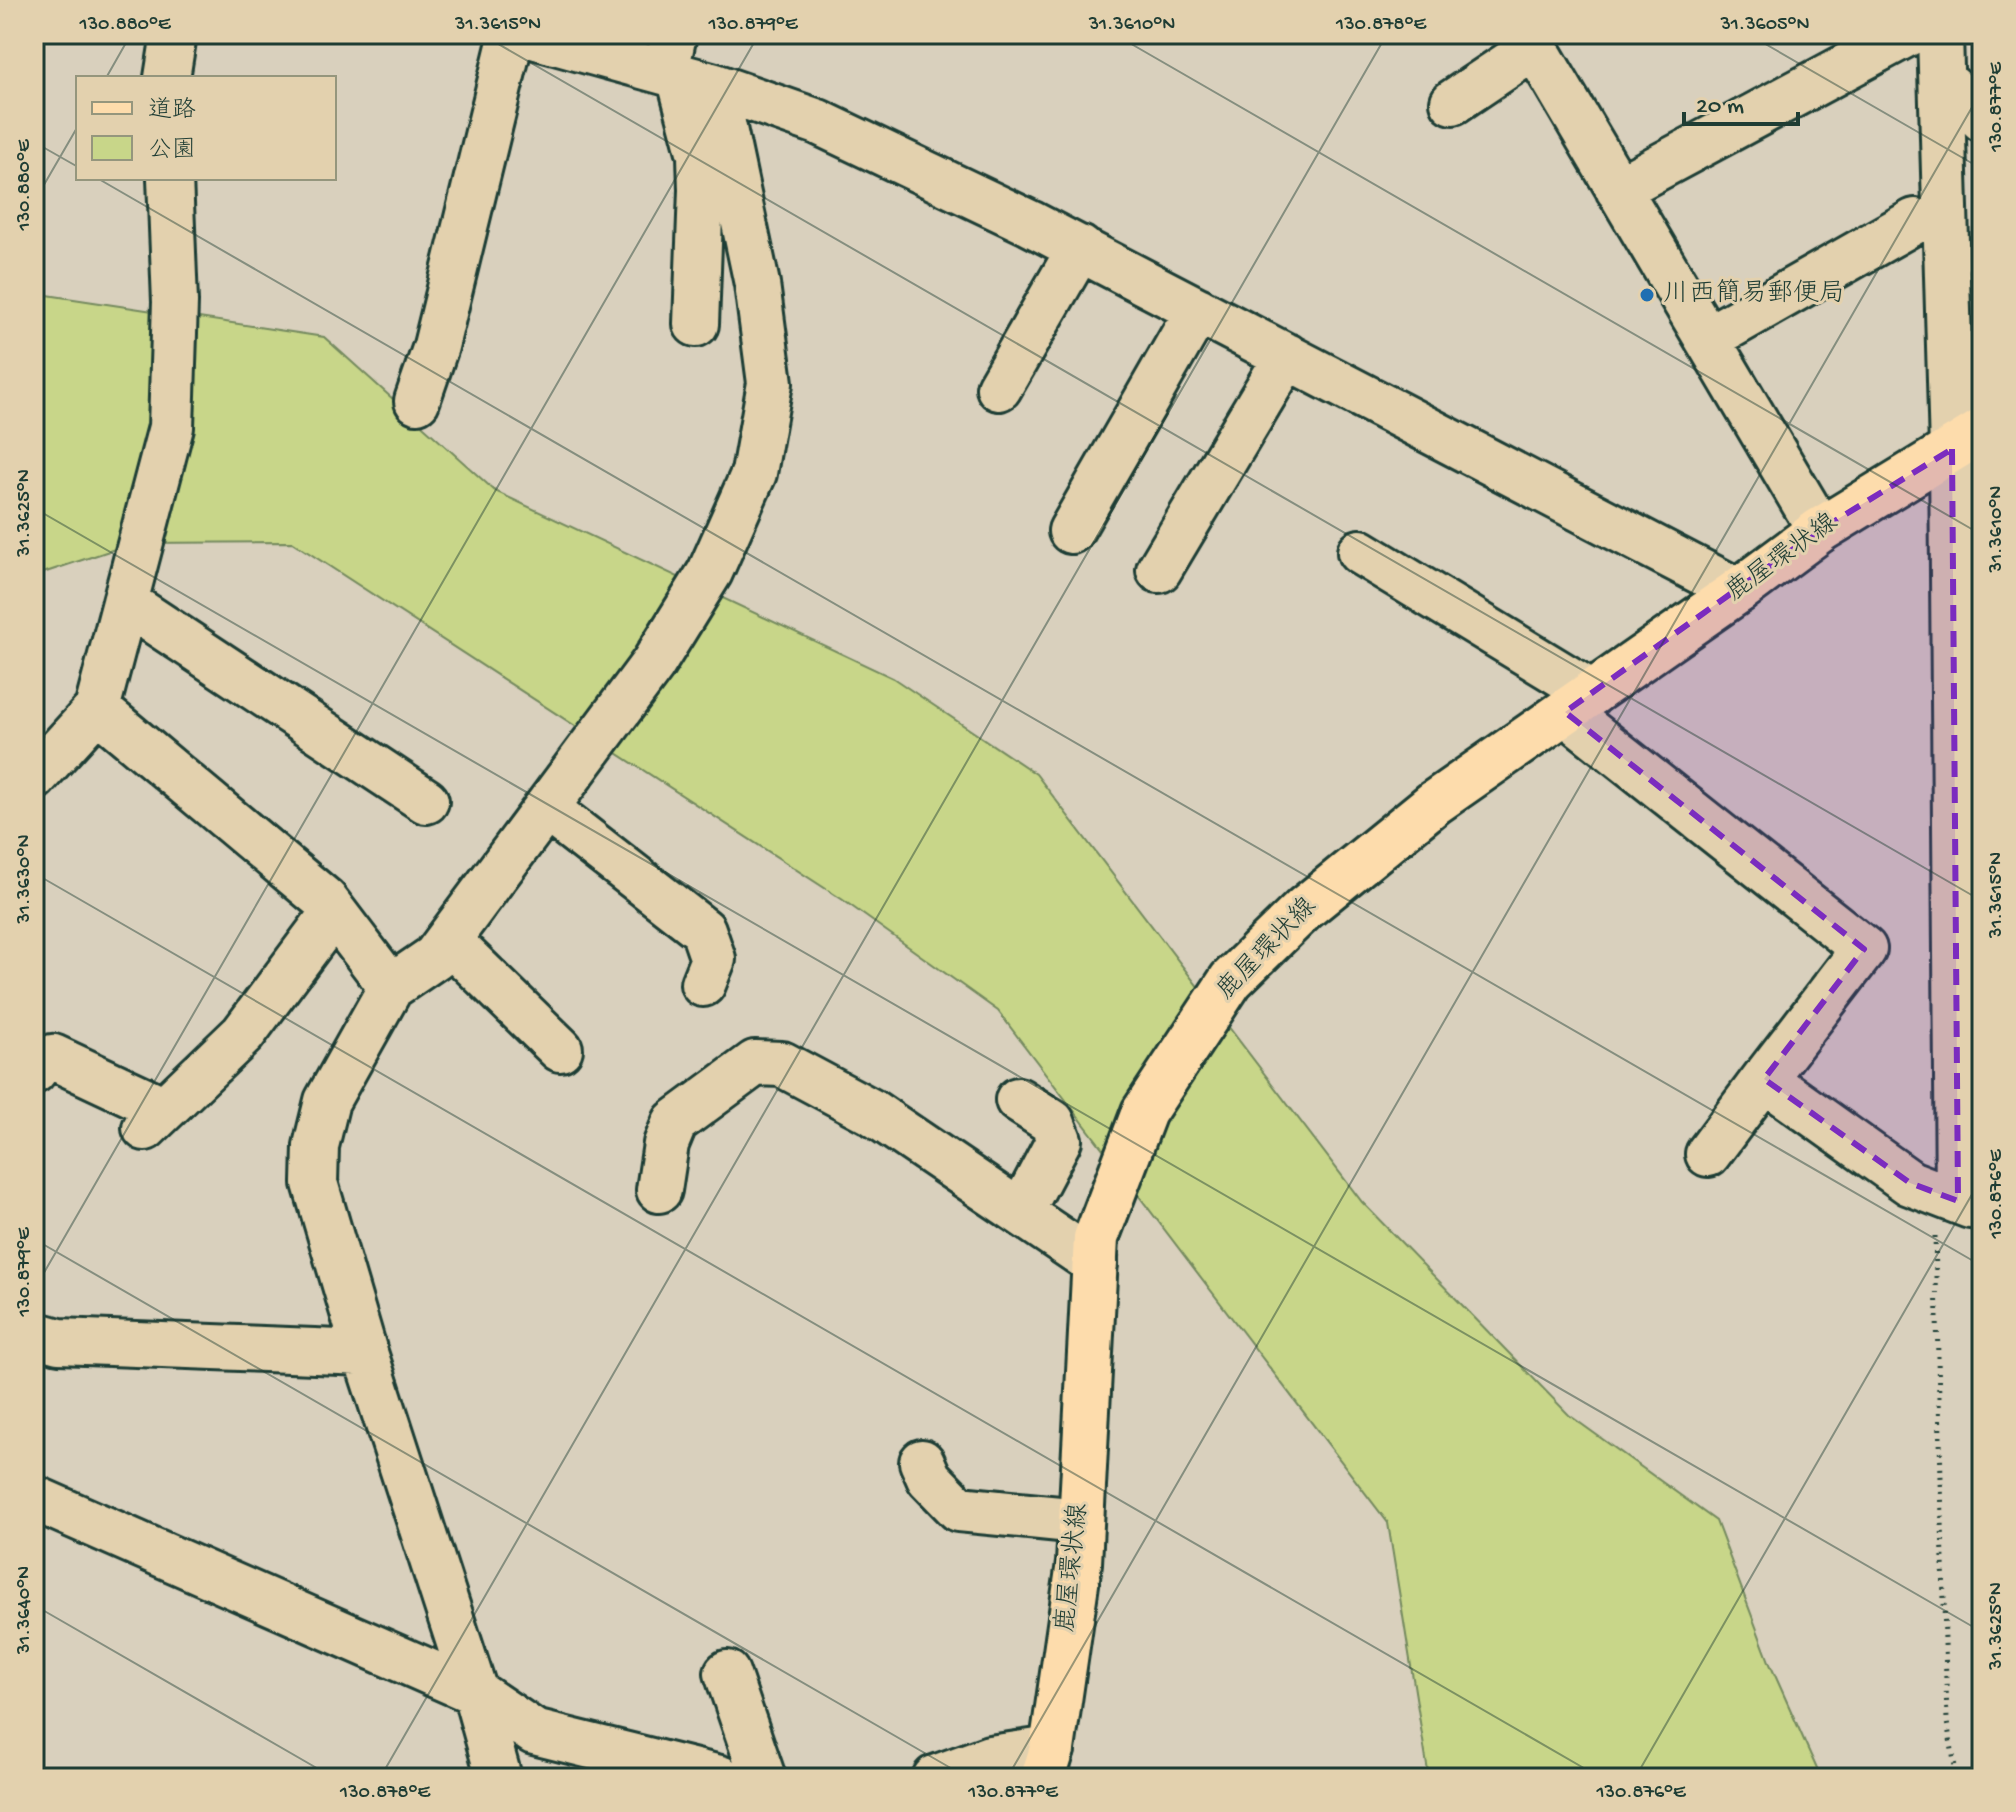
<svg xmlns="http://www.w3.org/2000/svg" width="2016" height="1812" font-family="'Gochi Hand','Klee One',sans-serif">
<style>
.green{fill:#c8d689;stroke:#748a5e;stroke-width:2}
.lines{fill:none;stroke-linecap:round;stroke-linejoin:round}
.minor-casing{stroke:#1f3d34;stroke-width:50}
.major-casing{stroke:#1f3d34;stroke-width:50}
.path{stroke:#1f3d34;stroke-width:5;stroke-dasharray:2 6;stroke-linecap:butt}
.minor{stroke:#e3d1ae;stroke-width:44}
.major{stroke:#fddcac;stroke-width:44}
.marked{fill:#7b2cbf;fill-opacity:0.2;stroke:#7b2cbf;stroke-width:6;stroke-dasharray:16 10;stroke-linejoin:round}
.ticks{fill:none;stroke:#1f3d34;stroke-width:2;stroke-opacity:0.45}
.poi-dot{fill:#1f6fb2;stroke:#e3d1ae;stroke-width:3}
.labels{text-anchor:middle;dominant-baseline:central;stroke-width:6;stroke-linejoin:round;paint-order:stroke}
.poi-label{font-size:26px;fill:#1f3d34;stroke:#e3d1ae;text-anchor:start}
.street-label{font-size:26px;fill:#1f3d34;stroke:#e3d1ae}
.neatline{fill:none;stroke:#1f3d34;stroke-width:3}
.ticks-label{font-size:20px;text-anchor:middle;fill:#1f3d34}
</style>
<rect width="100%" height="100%" fill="#d9d0bd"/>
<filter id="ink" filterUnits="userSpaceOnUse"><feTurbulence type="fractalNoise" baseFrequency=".0125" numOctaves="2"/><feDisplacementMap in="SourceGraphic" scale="16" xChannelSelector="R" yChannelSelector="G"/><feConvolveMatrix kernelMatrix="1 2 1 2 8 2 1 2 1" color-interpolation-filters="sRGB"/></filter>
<g filter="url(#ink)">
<path class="green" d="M34,293L324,337L495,491L893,678L1036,774L1362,1202L1569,1415L1716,1521L1770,1664L1821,1778H1429L1388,1523L998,1011L843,900L292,542L133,543L34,576Z"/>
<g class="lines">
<g class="minor-casing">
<path id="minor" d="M526,34L715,86L818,122L1030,223L1738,591
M1527,34L1820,530
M1940,34L1952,449L1958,1201
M666,72L674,34
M679,76L700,155L701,190L696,324
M167,78L174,34
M1942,80L1977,111L1982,119
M1453,102L1535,47
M170,178L175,302L171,427L97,709L325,900L391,987
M1618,189L1907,34
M1707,339L1915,221
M999,388L1080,248
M417,401L436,346L512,34
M1071,531L1198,310
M1360,552L1592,693
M1159,570L1287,356
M125,602L426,801
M1565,712L1864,949L1764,1079
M34,778L97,709
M546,808L703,930L713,959L703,984
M448,940L560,1049
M34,1071L38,1065L53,1057L164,1109
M1018,1100L1052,1122L1059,1140L1021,1212
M145,1128L243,1034L334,912
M1708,1154L1764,1079L1910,1183L1970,1206L1980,1200
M659,1190L666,1144L675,1122L755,1063L782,1064L872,1112L1095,1263
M34,1334L59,1341L365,1353L475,1692L499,1778
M365,1353L315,1183L316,1146L327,1101L391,987L435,957L653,664L710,572L754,473L770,383L757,284L715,86
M922,1462L929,1478L959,1509L1080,1521
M34,1498L475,1692L534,1732L720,1778
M727,1673L763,1778
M935,1778L990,1758L1052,1749"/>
</g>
<g class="major-casing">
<path id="major" d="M1043,1778L1052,1749L1079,1563L1096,1238L1144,1112L1231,980L1305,908L1434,803L1738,591L1820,530L1982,431"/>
</g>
<path class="path" d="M1935,1236L1947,1722L1957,1778"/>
<use href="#minor" class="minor"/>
<use href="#major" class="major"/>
</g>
</g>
<path class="marked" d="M1952,449L1958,1201L1910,1183L1764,1079L1864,949L1565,712L1820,530Z"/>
<path class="ticks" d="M481,34L1982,901M1114,34L1982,535M1748,34L1982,169M106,78L131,34M34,142L78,167M97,178L1982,1266M34,202L78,126M34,508L1982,1632M34,873L1601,1778M34,1239L968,1778M34,1290L759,34M34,1605L334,1778M380,1778L1387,34M1007,1778L1982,90M1635,1778L1982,1177"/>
<circle class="poi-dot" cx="1647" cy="295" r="8"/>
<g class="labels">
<g class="poi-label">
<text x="1663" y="295">川西簡易郵便局</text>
</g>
<g class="street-label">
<text transform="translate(1783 559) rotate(-36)">鹿屋環状線</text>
<text transform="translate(1268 950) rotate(-46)">鹿屋環状線</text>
<text transform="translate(1074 1568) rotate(-84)">鹿屋環状線</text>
</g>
</g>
<rect width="2016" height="1812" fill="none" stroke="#e3d1ae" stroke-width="88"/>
<rect x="76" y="76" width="260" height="104" fill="#e3d1ae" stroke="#95967d" stroke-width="2"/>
<rect x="92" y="102" width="40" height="12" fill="#fddcac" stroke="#95967d" stroke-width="2"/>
<text x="148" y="116" font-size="24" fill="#1f3d34">道路</text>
<rect x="92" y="136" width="40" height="24" fill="#c8d689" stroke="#95967d" stroke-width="2"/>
<text x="148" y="156" font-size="24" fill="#1f3d34">公園</text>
<path d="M1684 112v12h114v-12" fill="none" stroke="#1f3d34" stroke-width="4"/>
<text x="1696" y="112" font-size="24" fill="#1f3d34" stroke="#e3d1ae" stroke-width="6" paint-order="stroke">20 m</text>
<rect x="44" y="44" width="1928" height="1724" class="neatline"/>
<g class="ticks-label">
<text x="125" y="29">130.880°E</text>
<text x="498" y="29">31.3615°N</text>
<text x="753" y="29">130.879°E</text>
<text x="1132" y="29">31.3610°N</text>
<text x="1381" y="29">130.878°E</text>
<text x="1765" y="29">31.3605°N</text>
<text transform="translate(1994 107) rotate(-90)" y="7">130.877°E</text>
<text transform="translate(22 185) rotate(-90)" y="7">130.880°E</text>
<text transform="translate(22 513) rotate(-90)" y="7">31.3625°N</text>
<text transform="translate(1994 529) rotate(-90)" y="7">31.3610°N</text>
<text transform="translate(22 879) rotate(-90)" y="7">31.3630°N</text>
<text transform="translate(1994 895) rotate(-90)" y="7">31.3615°N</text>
<text transform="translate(1994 1194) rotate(-90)" y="7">130.876°E</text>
<text transform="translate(22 1272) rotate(-90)" y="7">130.879°E</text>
<text transform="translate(22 1610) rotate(-90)" y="7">31.3640°N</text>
<text transform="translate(1994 1626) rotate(-90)" y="7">31.3625°N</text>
<text x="385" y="1797">130.878°E</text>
<text x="1013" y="1797">130.877°E</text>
<text x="1641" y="1797">130.876°E</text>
</g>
</svg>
